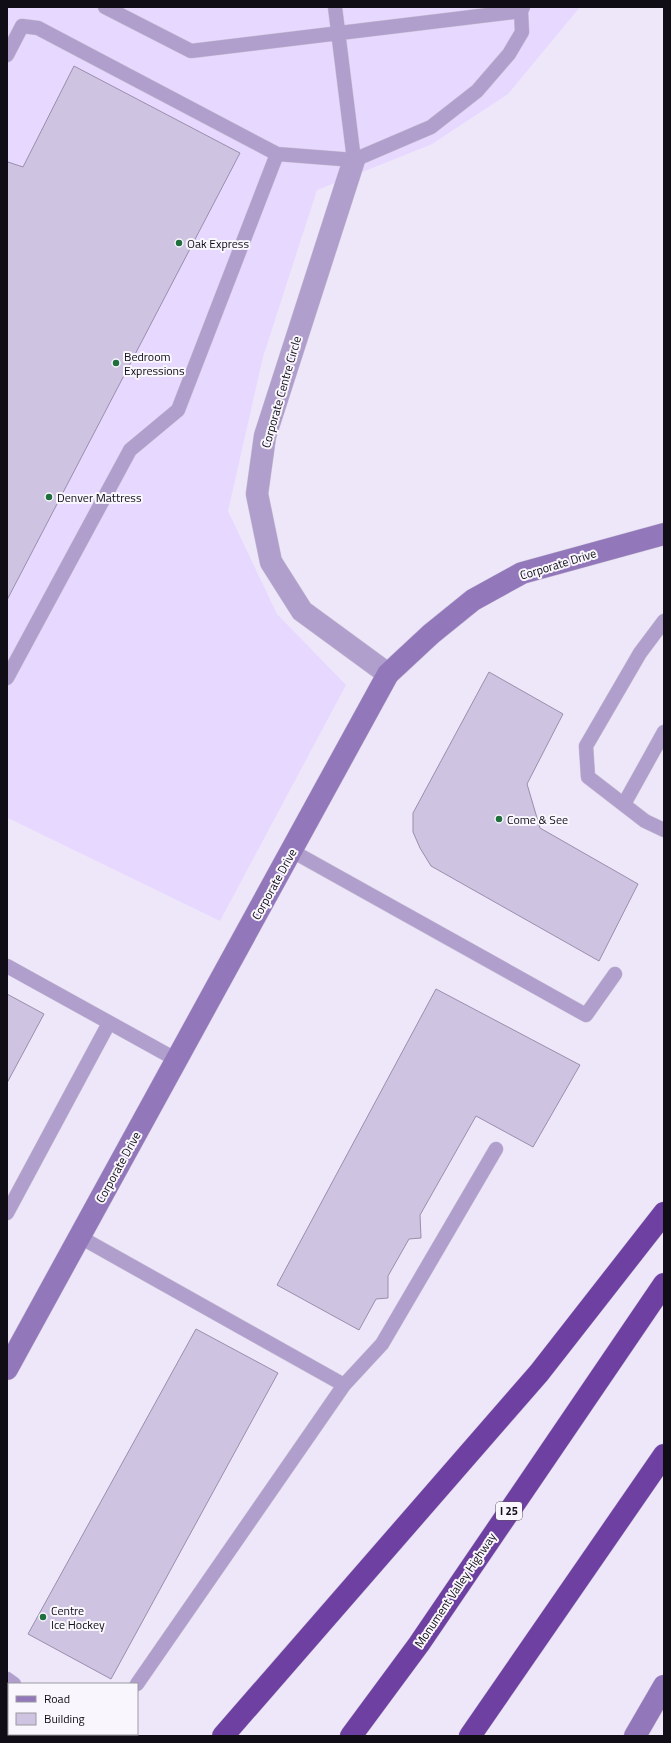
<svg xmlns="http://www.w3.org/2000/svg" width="671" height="1743" font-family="'Titillium Web',sans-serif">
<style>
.built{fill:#e7d8ff}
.building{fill:#cfc3e2;stroke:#9a8eac}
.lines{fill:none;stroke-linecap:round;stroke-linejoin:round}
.lane-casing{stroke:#cbc4d6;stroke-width:15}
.street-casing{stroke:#cbc4d6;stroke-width:23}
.secondary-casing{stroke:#cbc4d6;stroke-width:23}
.highway-casing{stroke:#cbc4d6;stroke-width:23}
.lane{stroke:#b09ecc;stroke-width:14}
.street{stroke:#b09ecc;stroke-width:22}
.secondary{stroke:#9377bb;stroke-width:22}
.highway{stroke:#6e40a1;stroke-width:22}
.poi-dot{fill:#1f6f3f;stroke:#f9f7fd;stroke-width:1.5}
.labels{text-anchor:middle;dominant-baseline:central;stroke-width:4;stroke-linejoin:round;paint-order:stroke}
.shield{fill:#f9f7fd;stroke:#57535c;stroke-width:1}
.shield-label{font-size:11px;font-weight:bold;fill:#110d17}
.poi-label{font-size:12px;fill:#110d17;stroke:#f9f7fd;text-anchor:start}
.street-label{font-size:12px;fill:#110d17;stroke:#f9f7fd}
</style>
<rect width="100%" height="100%" fill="#eee7fa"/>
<path class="built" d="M7,7H580L508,94L432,144L317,190L263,357L228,511L277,614L346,685L220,921L10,819H7Z"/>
<path class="building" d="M74,66L240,153L7,600V164L8,162L23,167Z
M489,672L563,714L527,784L540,828L638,884L599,961L431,866L420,848L413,832V813Z
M436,989L580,1065L533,1147L476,1116L420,1215L421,1238L409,1239L388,1276V1298L376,1299L359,1330L277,1285Z
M7,994L44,1014L7,1083Z
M196,1329L278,1373L111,1679L28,1634Z"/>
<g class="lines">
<g class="lane-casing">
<path id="lane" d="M105,7L191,51L521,11
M335,7L354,160
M7,55L22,26L38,28L277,154L354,160L431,127L477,91L509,54L522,32L521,11L523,7
M664,621L640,653L586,746L588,777L645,821L664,830
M7,678L130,450L178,410L277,154
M624,804L664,732
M292,851L586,1015L615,974
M7,966L177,1060
M7,1213L109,1023
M80,1237L344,1385L137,1684
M344,1385L382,1344L496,1149
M7,1679L14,1684
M26,1736L28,1734"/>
</g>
<g class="street-casing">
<path id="street" d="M354,160L265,436L257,494L271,562L302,611L388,674"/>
</g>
<g class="secondary-casing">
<path id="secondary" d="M7,1369L388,674L431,634L473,600L522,573L664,534
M635,1736L664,1686"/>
</g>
<g class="highway-casing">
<path id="highway" d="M223,1736L539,1373L664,1213
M351,1736L419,1644L664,1284
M470,1736L664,1455"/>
</g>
<use href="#lane" class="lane"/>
<use href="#street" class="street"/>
<use href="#secondary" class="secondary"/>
<use href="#highway" class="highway"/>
</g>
<g class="poi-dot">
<circle cx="179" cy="243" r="4"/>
<circle cx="116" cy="363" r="4"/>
<circle cx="49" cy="497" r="4"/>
<circle cx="499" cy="819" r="4"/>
<circle cx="43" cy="1617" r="4"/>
</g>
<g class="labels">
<rect class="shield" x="496" y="1502" width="26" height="18" rx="3"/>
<g class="shield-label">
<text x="509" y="1511">I 25</text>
</g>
<g class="poi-label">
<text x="187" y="243">Oak Express</text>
<text x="124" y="356">Bedroom<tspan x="124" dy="14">Expressions</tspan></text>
<text x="57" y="497">Denver Mattress</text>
<text x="507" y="819">Come &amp; See</text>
<text x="51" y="1610">Centre<tspan x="51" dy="14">Ice Hockey</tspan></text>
</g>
<g class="street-label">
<text transform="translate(281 392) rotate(-74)">Corporate Centre Circle</text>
<text transform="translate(558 564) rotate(-17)">Corporate Drive</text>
<text transform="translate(274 884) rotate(-61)">Corporate Drive</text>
<text transform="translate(118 1167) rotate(-61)">Corporate Drive</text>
<text transform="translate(455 1590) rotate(-56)">Monument Valley Highway</text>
</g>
</g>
<rect width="671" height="1743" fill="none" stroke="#110d17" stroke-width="16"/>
<rect x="8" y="1683" width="130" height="52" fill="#f9f7fd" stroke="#9c99a1"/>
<rect x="16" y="1696" width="20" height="6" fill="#9377bb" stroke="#9c99a1"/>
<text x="44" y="1703" font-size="12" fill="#110d17">Road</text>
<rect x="16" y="1713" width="20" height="12" fill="#cfc3e2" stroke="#9c99a1"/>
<text x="44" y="1723" font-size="12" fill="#110d17">Building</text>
</svg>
